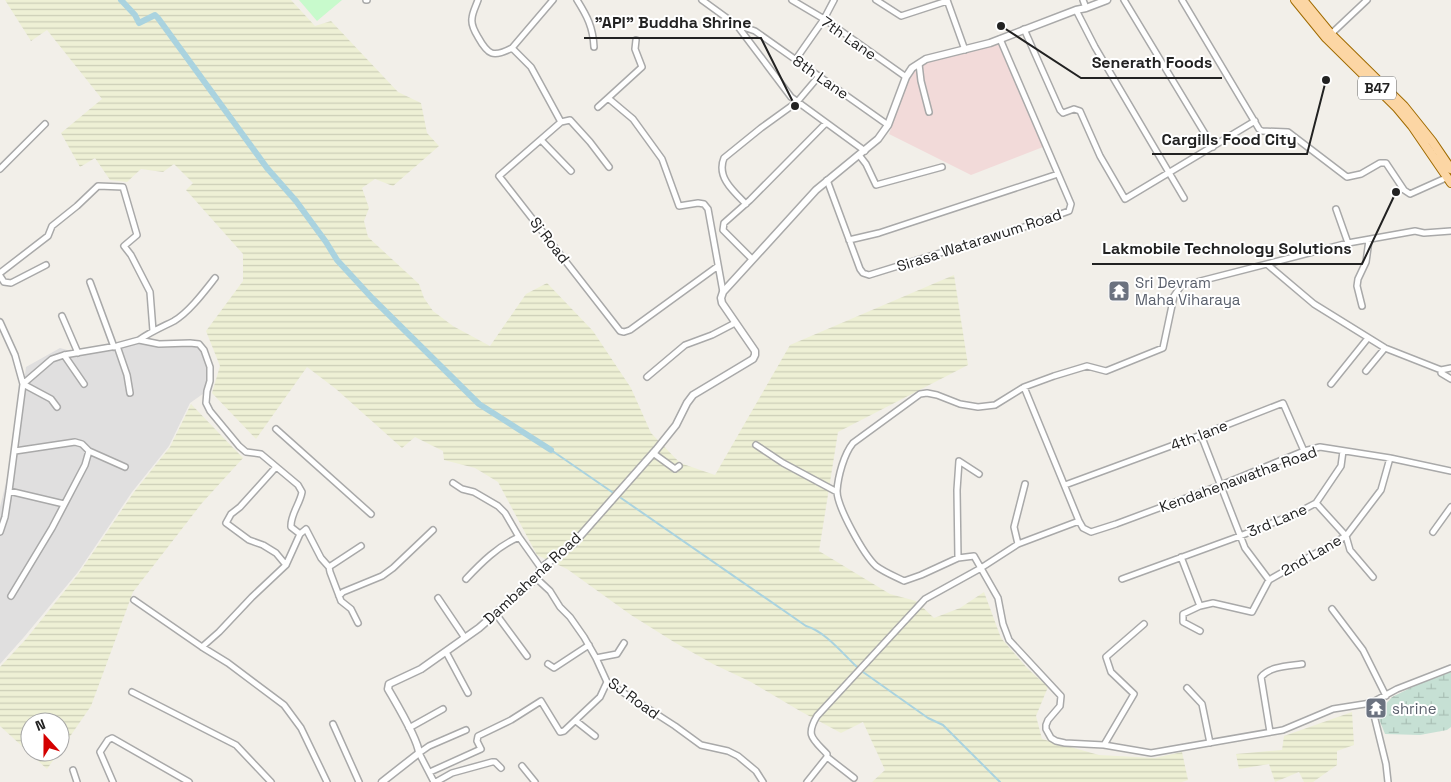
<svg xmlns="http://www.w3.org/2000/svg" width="1451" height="782" font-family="'Space Grotesk',sans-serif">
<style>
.residential{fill:#e0dfdf}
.commercial{fill:#f2dad9}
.farmland{fill:url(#farmland-rules)}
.wetland{fill:url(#wetland-marsh)}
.park{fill:#c8facc}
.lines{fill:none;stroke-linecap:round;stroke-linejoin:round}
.stream{stroke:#aad3df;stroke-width:2}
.canal{stroke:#aad3df;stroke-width:6}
.minor-casing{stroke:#a9a9a9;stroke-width:8}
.tertiary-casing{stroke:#a9a9a9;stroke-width:9}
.primary-casing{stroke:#a06b00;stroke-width:10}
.minor{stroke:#fff;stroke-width:5}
.tertiary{stroke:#fff;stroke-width:6}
.primary{stroke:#fcd6a4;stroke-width:8}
.labels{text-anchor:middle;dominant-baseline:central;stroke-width:4;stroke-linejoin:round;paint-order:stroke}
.shield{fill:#fff;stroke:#646464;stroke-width:1}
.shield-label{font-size:14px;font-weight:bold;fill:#222}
.street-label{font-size:15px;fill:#222;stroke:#fff}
.worship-label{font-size:15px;fill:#5b616d;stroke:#fff;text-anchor:start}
.leader{fill:none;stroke:#222;stroke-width:2}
.callout-dot{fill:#222;stroke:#fff;stroke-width:2}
.callout-label{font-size:16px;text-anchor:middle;font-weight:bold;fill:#222;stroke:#fff;stroke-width:4;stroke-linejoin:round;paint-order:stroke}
</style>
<defs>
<pattern id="farmland-rules" width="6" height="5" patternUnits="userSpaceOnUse" patternTransform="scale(1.25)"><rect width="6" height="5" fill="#eef0d5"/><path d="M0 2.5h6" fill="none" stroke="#ccceb7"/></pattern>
<pattern id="wetland-marsh" width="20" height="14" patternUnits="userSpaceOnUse" patternTransform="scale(1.25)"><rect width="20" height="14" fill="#c6e0d4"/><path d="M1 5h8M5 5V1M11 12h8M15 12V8" fill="none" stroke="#aac0b6"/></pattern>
</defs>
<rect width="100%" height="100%" fill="#f2efe9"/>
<path class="residential" d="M139,340L154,343L199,344L210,367L207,391L190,403L169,446L132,492L78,572L24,637L0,664V507L16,442L26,367L60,348L78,353Z"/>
<path class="commercial" d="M999,40L1043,147L971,175L889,134L910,76L927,60Z"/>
<path class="farmland" d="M5,0H291L315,26L331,21L398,92L421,103L427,133L439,146L393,186L375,179L362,188L369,208L364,221L368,237L419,284L424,298L433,311L453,326L490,346L526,294L547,283L593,331L631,388L651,433L680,463L715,475L790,345L954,275L968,365L838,432L819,551L890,594L916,601L934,618L960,608L984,592L1001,638L1027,668L1048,687L1036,716L1042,739L1099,755L1155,758L1182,752L1188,780L1182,782H872L885,770L863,722L841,733L800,711L751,682L713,664L674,642L631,615L567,569L537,555L498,482L475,468L444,460L443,451L415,437L402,448L336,389L307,367L256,439L212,393L220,366L206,331L243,281V254L186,190L193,183L174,164L163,172L141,169L127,182L110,180L95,158L80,167L61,133L102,99L47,30L31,41Z
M191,404L243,458L202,503L133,592L91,706L60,751V722H30V752H59L47,769L0,726V667L26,639L79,573L134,492L170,447Z
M1352,712L1354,745L1337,751V765L1313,782H1304L1299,772L1275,782L1269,764L1239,769L1236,754L1282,750L1284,736Z"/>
<path class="wetland" d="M1451,668V727L1447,730L1420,735L1385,734L1377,714L1392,697Z"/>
<path class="park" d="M299,0H342L317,21Z"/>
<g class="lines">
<path class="stream" d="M551,450L612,492
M621,498L806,626C826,632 842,653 857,667
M863,672L928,718L943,725L1000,782"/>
<path class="canal" d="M121,0L135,15L139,23L155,15L158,18L267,168L296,201L326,242L337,260L372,298L479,404L551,450"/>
<g class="minor-casing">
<path id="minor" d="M366,0H367
M478,0C476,6 472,13 472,19C471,25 475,32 478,37C488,55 493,58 512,48L553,0
M577,0C587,16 593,27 594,47
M702,0L735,24L755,31L888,125
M792,0L824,19L906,77
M876,0L901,16L947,1
M947,0L965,50
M1083,0L1086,8
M1124,0L1213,147
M1182,0L1259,129L1262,131L1288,132L1347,177L1361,174L1380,163H1386L1404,190L1410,194L1448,177
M1076,10L1095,47L1184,198
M736,24L791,97L865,151
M1024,29L1060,110L1063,113L1074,109L1080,111L1100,156L1125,199L1255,121
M1331,34L1367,0
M512,48L531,67L561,122
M796,59L824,19L834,0
M919,64L921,81L929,112
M608,98L642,67L635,49L636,40
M598,107L608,98L633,119L662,159L679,206L698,203L704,204L708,209L723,292
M541,140L571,171
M859,155L866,164L876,185L942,167
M609,167L590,142L570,120L561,122L499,176L620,331L624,332L630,330L718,266
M0,169L45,124
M827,180L860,269L863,273L869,275L1024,227L1069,211L1071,204L1000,39
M746,204C734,192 716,177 724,158L761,128L797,102L819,76
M1336,209L1348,243
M849,240L879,233L1058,174
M752,259L723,230L724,223L750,200L826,123
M1268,265L1314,304L1385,348L1441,370V373L1451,379
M0,273L48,236L52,226L77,206L98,186L123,187L137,235L124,246L131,255L150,292L153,331
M0,276L4,282L11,283L46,265
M90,282L114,347
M1362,306L1357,286L1358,279L1366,262L1369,240
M62,316L78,353
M0,322L15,355L23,384L9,491L5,517L0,532
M139,340C150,332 162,327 174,321C189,312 204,292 215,278
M117,346L127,375L130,393
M64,355L84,384
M1441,370L1451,368
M1366,371L1385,348
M647,377L685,345L712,335L735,323
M1331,384L1368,338
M1024,387L1079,521
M57,407L51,399L23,384L52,359L64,355L117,346L139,340L159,344L190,343L199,344L204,350L210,367V381L207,391L206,403L210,411L239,446L246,452L261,454L298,485L302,492C300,504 290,515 291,527L300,534L286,565L252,597L219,632L202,647
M276,429L371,514
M1201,435L1245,548L1269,580
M756,445L783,463L837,492
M15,451L75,442L82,444L89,451L125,467
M653,453L675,469L679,466
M276,467L240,507L231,514L226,523L249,540L263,545L276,553L286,565
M453,483L462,489L474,492L498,506L505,513L519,537L541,568
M1065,485L1201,435L1283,403L1304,451
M9,491L64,504
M1316,503L1346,536L1350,550L1373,577
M1433,532L1451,507
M300,534L306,529L321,558L329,567L361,546
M1018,544L1014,527L1025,484
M1181,557L1200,606L1213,603L1252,612L1269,580L1346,536L1381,490L1390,458
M958,558L957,490L959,461L979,474
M329,567L330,572L341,601L351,609L358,623
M536,578L550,591L560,607L570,617L584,637L596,658L607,682L675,726L701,745L728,751L738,756L756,771L763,782
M466,579C481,563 498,546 519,537
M1122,579L1240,536L1297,513L1316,503L1341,466L1343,451
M11,596L52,528L85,465L89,451
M339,596L343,592L382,576L393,568L433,530
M438,598L465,638
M134,600L202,647L228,663L284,705L301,728L327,782
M1332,609L1363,650L1386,696
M496,614L527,656
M1200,631L1183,622V614L1200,606
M446,652L468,693
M596,658L617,654L624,643
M548,664L554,668L589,645
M1187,688L1202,704L1210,743
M132,692L236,745L271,782
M1371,703L1333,709L1283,730L1151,753L1104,745L1065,743L1056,741L1051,738L1046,729V725L1048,720L1060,706L1061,696L1009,640L1003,624L998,598L974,556L958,558L921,575L904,581C894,576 884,572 876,566C864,555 837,507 837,491C838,476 844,454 853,443L920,394L927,393L937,395L960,404L978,407L995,405L1024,387L1054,376L1087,366L1106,371L1163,348L1174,296L1181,286L1348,243L1415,231L1424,233L1451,231
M576,721L595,736
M333,724L359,782
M409,728L443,709
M1270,732L1261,677C1270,666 1289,666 1302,664
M1104,745L1134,694L1111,672L1106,657L1144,624
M827,757L854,778
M522,766L535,782
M73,770L77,782
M430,772L481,749L477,741L478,736L511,720L541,701L560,732L564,731L600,697L607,682
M113,782L100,752L108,740L112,738L189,782
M434,782L419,753L429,746L466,730
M436,782L452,773L492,762H495L501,768
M807,782L827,757V754C813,739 805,736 817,716L925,599L981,568L1018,544L1079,521L1083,528L1091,532L1116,524L1221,485L1304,451L1320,447L1390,458L1451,471
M1388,782L1386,764L1371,703L1397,689L1451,668"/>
</g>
<g class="tertiary-casing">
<path id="tertiary" d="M382,782L419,753C418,739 396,703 388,689L389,684L421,669L479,628L536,578L541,568L573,544L656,450L676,425L687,403L693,395L753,359L755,355V351L722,303L721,298L723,292L816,190L878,139L888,125L906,77L912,68L926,59L990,43L1076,10L1086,8L1107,0"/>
</g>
<g class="primary-casing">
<path id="primary" d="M1295,0L1326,38L1397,108L1412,126L1451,183
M1303,0L1331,34L1404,106L1432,141L1451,169"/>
</g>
<use href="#minor" class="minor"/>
<use href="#tertiary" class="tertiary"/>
<use href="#primary" class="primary"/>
</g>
<defs>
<g id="temple-square" transform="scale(1.125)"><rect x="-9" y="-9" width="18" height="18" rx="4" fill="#6b7280" stroke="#fff"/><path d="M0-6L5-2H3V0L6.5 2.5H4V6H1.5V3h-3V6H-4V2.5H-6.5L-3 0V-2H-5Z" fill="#fff"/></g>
</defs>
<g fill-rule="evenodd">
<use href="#temple-square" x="1119" y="291"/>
<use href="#temple-square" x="1376" y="708"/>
</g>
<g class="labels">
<rect class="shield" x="1358" y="76.5" width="38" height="23" rx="4"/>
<g class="shield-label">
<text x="1377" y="88">B47</text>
</g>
<g class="street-label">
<text transform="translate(849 38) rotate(35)">7th Lane</text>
<text transform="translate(821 77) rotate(35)">8th Lane</text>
<text transform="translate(550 240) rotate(52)">Sj Road</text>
<text transform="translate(979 240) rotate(-18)">Sirasa Watarawum Road</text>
<text transform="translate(1199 435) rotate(-21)">4th lane</text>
<text transform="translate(1238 479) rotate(-20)">Kendahenawatha Road</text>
<text transform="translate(1277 520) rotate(-23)">3rd Lane</text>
<text transform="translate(1311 555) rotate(-30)">2nd Lane</text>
<text transform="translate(532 578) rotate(-43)">Dambahena Road</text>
<text transform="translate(634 698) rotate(36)">SJ Road</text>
</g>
<g class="worship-label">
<text x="1135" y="282">Sri Devram<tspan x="1135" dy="17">Maha Viharaya</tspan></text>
<text x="1392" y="708">shrine</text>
</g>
</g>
<path class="leader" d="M795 106L761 38H584M1001 26L1081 78H1222M1326 80L1307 154H1152M1396 192L1362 264H1092"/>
<g class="callout-dot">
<circle cx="795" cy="106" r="5"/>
<circle cx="1001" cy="26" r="5"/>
<circle cx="1326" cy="80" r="5"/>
<circle cx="1396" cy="192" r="5"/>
</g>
<g class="callout-label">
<text x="673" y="28">"API" Buddha Shrine</text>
<text x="1152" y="68">Senerath Foods</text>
<text x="1229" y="145">Cargills Food City</text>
<text x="1227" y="254">Lakmobile Technology Solutions</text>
</g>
<g transform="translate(45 737) rotate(339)"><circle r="24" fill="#ffffff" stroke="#a7a7a7"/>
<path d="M0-4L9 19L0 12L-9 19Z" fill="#d40000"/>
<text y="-8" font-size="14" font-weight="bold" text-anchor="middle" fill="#222222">N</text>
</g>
</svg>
